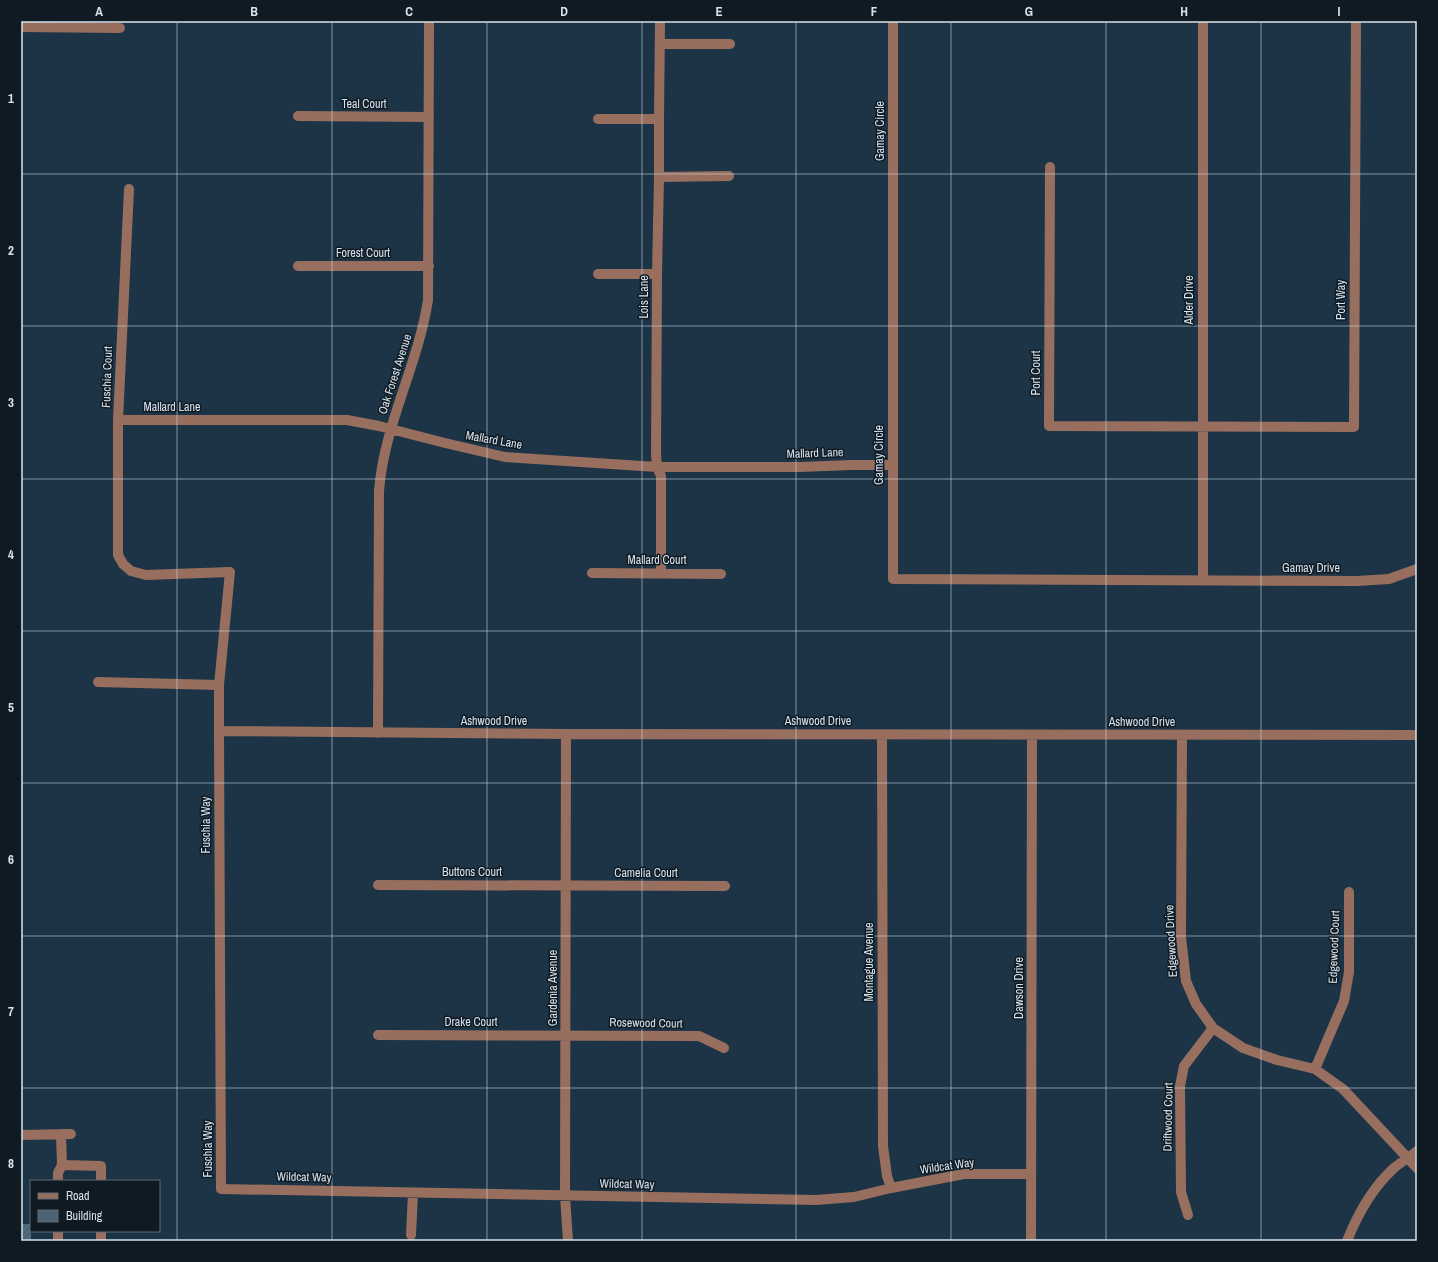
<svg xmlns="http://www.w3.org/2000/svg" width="1438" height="1262" font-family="'Archivo Narrow',sans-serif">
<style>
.building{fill:url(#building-hatch)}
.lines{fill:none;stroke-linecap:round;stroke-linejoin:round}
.minor{stroke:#986e5f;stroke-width:10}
.grid{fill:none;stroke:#d5e3ee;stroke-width:1;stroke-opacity:0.55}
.labels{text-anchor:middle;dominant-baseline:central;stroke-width:3;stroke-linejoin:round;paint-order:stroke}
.street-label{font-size:12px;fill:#d5e3ee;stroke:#101a22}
.neatline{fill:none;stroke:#d5e3ee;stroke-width:1.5}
.grid-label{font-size:13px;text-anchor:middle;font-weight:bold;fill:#d5e3ee}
</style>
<defs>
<pattern id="building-hatch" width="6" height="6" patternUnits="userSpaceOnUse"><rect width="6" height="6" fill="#4b6478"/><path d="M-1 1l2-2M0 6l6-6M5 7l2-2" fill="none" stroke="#647a8c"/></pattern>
</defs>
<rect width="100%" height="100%" fill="#1c3446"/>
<path class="building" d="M21,1224H31V1241H21Z"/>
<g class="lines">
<path class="minor" d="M660,21L659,119V177L657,274L656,454L657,467L661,476V574
M893,21V579L1357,581L1389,579L1417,569
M21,27L120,28
M660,44H730
M298,116L429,117
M598,119H659
M1050,167L1049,426L1354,427L1356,21
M659,177L729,176
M129,189L118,420V555L123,564L131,571L146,575L230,572L219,685V731L221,1189L816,1200L854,1197L891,1188L964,1174H1031
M298,266H429
M598,274H657
M118,420H347L379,426L445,443L505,457L657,467H799L852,465H892
M592,573L721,574
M1203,580V21
M98,682L219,685
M219,731L566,734L1417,735
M378,733L379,491C384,425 418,365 428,300L429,21
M566,734L565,1196L568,1241
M882,735L883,1146L887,1176L891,1188
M1182,735L1181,937L1186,981L1196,1004L1213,1028L1243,1048L1277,1060L1315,1069L1343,1089L1417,1168
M378,885L725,886
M378,1035L699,1036L724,1048
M1315,1069L1344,1001L1349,972V892
M61,1134L62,1165
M21,1135L71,1134
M58,1181V1173L62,1165L101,1166V1181
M1188,1215L1181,1192L1180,1086L1184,1066L1213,1028
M58,1231V1241
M411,1235L413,1193
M101,1241V1231
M1031,1241L1032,735
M1347,1241C1358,1213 1372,1188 1394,1168C1401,1162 1410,1157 1417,1151"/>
</g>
<path class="grid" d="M177,21V1241M332,21V1241M487,21V1241M642,21V1241M796,21V1241M951,21V1241M1106,21V1241M1261,21V1241M21,174H1417M21,326H1417M21,479H1417M21,631H1417M21,783H1417M21,936H1417M21,1088H1417"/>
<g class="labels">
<g class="street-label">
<text x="364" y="104">Teal Court</text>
<text transform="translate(880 131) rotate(-90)">Gamay Circle</text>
<text x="363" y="253">Forest Court</text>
<text transform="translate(644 297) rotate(-90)">Lois Lane</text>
<text transform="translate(1189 300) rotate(-90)">Alder Drive</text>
<text transform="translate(1341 300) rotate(-90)">Port Way</text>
<text transform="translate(1036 373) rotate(-90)">Port Court</text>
<text transform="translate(395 374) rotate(-72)">Oak Forest Avenue</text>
<text transform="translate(107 377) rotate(-88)">Fuschia Court</text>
<text x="172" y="407">Mallard Lane</text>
<text transform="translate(494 440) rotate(10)">Mallard Lane</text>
<text transform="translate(815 453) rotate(-2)">Mallard Lane</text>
<text transform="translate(879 455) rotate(-90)">Gamay Circle</text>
<text x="657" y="560">Mallard Court</text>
<text x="1311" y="568">Gamay Drive</text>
<text x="494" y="721">Ashwood Drive</text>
<text x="818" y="721">Ashwood Drive</text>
<text x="1142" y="722">Ashwood Drive</text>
<text transform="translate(206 825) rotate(-90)">Fuschia Way</text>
<text x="472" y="872">Buttons Court</text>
<text x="646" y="873">Camelia Court</text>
<text transform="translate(1171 941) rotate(-93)">Edgewood Drive</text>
<text transform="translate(1334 947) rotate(-88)">Edgewood Court</text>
<text transform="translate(869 962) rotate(-90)">Montague Avenue</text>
<text transform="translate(553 988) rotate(-90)">Gardenia Avenue</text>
<text transform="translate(1019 988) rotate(-90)">Dawson Drive</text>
<text x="471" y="1022">Drake Court</text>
<text transform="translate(646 1023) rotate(1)">Rosewood Court</text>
<text transform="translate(1168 1117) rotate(-89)">Driftwood Court</text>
<text transform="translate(208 1149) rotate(-90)">Fuschia Way</text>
<text transform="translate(947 1166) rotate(-8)">Wildcat Way</text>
<text transform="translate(304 1177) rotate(1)">Wildcat Way</text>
<text transform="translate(627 1184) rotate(1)">Wildcat Way</text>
</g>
</g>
<rect width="1438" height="1262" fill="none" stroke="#101a22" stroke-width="44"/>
<rect x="30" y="1180" width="130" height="52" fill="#101a22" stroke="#5f6a74"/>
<rect x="38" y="1193" width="20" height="6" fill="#986e5f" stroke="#5f6a74"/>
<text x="66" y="1200" font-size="12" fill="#d5e3ee">Road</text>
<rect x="38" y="1210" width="20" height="12" fill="#4b6478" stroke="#5f6a74"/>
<text x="66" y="1220" font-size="12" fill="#d5e3ee">Building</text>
<rect x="22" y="22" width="1394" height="1218" class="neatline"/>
<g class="grid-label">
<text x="99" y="16">A</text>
<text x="254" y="16">B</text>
<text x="409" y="16">C</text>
<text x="564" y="16">D</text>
<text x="719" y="16">E</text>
<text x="874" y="16">F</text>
<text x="1029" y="16">G</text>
<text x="1184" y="16">H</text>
<text x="1339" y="16">I</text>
<text x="11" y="103">1</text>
<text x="11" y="255">2</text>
<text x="11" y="407">3</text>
<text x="11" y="559">4</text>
<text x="11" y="712">5</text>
<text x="11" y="864">6</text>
<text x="11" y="1016">7</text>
<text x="11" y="1168">8</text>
</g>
</svg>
